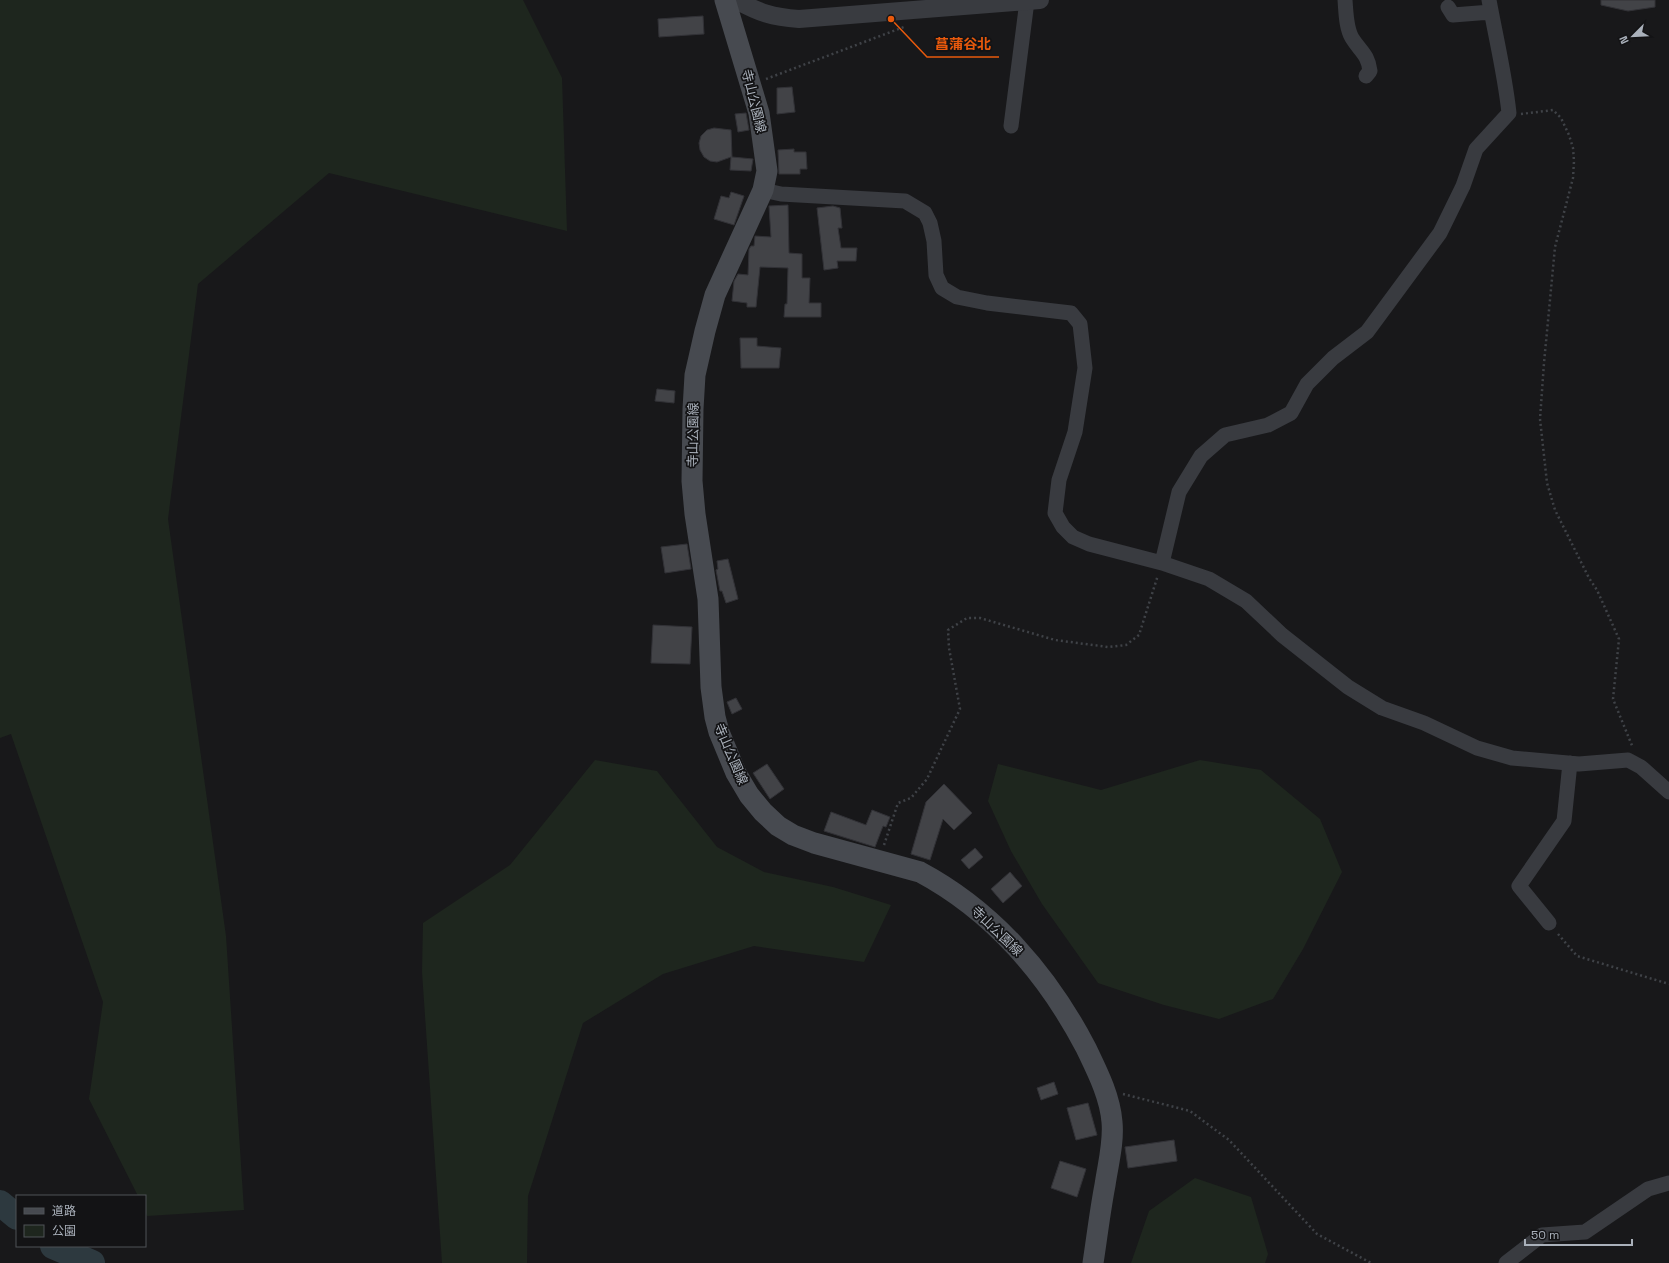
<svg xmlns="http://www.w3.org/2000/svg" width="1669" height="1263" font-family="'Space Grotesk','Noto Sans JP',sans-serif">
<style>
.green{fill:#1e261e}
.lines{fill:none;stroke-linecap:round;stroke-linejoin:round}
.river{stroke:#2d393f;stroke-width:26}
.building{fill:#424347;stroke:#323237}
.path{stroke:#3f4247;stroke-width:2.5;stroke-dasharray:2 3;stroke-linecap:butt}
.minor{stroke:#393b40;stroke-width:15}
.tertiary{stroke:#393b40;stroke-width:18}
.secondary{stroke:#474a50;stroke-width:21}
.labels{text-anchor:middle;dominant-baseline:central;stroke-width:3.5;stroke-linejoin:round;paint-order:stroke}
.street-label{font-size:13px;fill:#aab1bb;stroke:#131315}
.leader{fill:none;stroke:#e8590c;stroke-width:1.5}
.callout-dot{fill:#e8590c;stroke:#131315;stroke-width:1.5}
.callout-label{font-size:14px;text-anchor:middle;font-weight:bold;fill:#e8590c;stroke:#131315;stroke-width:3.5;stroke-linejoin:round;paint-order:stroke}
</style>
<rect width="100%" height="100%" fill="#18181a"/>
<path class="green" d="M0,0H523L562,78L567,231L329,173L198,284L168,519L226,936L244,1210L147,1216L145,1211V1196H138L89,1099L103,1002L11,734L0,738Z
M595,760L657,771L717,847L764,872L833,887L891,905L864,962L754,946L663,974L583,1023L528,1196L527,1263H442L422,972L423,923L510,865Z
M1200,760L1261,770L1320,819L1342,872L1303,949L1273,999L1219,1019L1164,1005L1098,983L1042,904L1011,851L988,801L998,764L1101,790Z
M1195,1178L1251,1197L1268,1254L1265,1263H1131L1149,1211Z"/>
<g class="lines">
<path class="river" d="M0,1203L17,1217
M53,1246L92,1263"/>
</g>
<path class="building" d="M1601,0H1655V7L1628,11L1601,5Z
M703,16L704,34L659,37L658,19Z
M792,87L795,112L777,114V88Z
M746,113L749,130L738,132L735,114Z
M714,128L731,130L732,157L753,159L751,171L730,170L731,157L717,162L710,161L704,157L700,150L699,143L701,136L707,130Z
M794,149V152H806L807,169H800V174H779L778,150Z
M731,192L744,196L734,225L714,219L721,196L729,198Z
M788,205L789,253L802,254V278H810L809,303H821V317H784L785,304H787L788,268L760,267L756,307H747V303L732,301L734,281L738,274L748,275L749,249L751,246H754L755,236L771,237L769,206Z
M833,206L840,208L842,228H838L841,248H857L856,261H837L838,268L824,270L817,208Z
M740,338H757V346L781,348L779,368H741Z
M657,389L675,391L674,403L655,401Z
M687,544L691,569L665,573L661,547Z
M728,559L738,599L726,603L722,591H720L716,570L718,569L717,561Z
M653,625L692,627L690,664L651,663Z
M736,698L742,709L732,714L727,702Z
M767,764L784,789L770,799L753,773Z
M944,784L972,813L954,830L943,819L930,860L911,854L926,802Z
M872,810L890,817L886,827L883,826L875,847L824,831L831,812L866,825Z
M975,848L983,857L969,869L961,860Z
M1010,872L1022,886L1003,903L991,889Z
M1054,1082L1058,1094L1041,1100L1037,1088Z
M1088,1103L1097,1135L1076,1140L1067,1108Z
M1174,1140L1177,1161L1128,1168L1125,1147Z
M1060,1161L1086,1169L1077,1197L1051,1188Z"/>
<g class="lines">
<path class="path" d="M766,79L904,27
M1521,114L1553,110L1561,118L1569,135L1573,148L1574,161L1573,178L1555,247L1544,363L1540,419L1547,483L1555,510L1589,578L1597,590L1619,639L1613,699L1633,748
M884,845L898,803L911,798L927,779L960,709L949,648L948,630L967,618H980L1055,640L1108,647L1126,645L1139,635L1158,575
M1558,934L1577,956L1669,984
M1123,1094L1190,1111L1229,1140L1317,1234L1371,1263"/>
<path class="minor" d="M1345,0C1346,12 1346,28 1352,38C1360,51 1368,54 1370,71L1366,76
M1448,7L1453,15L1491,12
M1011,126L1027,1
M763,190L781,194L905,201L925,213L930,223L934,241L936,275L942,288L957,297L987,303L1071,313L1080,324L1085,368L1075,432L1059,480L1055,513L1063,527L1073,537L1089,544L1162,563L1209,579L1246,601L1282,635L1348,687L1382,708L1424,723L1477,748L1512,758L1579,764L1628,760L1641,767L1669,792
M1162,563L1179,492L1201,456L1225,435L1268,425L1291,413L1307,384L1333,358L1367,332L1440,233L1463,186L1476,149L1509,113C1505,75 1496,38 1489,0
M1549,923L1519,886L1564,821L1570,763
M1506,1263L1542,1235L1585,1232L1648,1189L1669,1183"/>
<path class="tertiary" d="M736,0C760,13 772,17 799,19L1040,0"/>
<path class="secondary" d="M725,0L759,113L767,171L763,190L715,295L705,331L695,375L693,409L692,481L695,514L708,599L711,687L715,717L719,732L736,773L749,795L763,812L778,826L793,835L814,843L920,872C993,911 1048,975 1086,1048C1097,1071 1110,1096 1112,1122C1114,1143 1108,1164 1105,1185C1100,1211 1097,1237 1093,1263"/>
</g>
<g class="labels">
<g class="street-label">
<text transform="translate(754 101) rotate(76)">寺山公園線</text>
<text transform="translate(693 435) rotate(-89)">寺山公園線</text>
<text transform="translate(731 754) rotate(67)">寺山公園線</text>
<text transform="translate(997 931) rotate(44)">寺山公園線</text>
</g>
</g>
<path class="leader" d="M891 19L927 57H999"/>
<circle class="callout-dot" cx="891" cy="19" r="4"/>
<g class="callout-label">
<text x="963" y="49">菖蒲谷北</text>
</g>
<rect x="16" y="1195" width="130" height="52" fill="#131315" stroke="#4f5257"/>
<rect x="24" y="1208" width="20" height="6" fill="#474a50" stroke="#4f5257"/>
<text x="52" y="1215" font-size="12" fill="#aab1bb">道路</text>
<rect x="24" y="1225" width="20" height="12" fill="#1e261e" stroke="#4f5257"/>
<text x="52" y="1235" font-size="12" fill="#aab1bb">公園</text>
<g transform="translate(1633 36) rotate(246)" stroke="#131315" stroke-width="3" paint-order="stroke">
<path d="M0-3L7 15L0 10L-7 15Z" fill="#aab1bb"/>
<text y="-6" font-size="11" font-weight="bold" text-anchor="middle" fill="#aab1bb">N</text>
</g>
<path d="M1525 1239v6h107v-6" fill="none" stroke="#aab1bb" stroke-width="2"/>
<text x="1531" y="1239" font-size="12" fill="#aab1bb" stroke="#131315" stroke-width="3" paint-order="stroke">50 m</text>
</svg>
